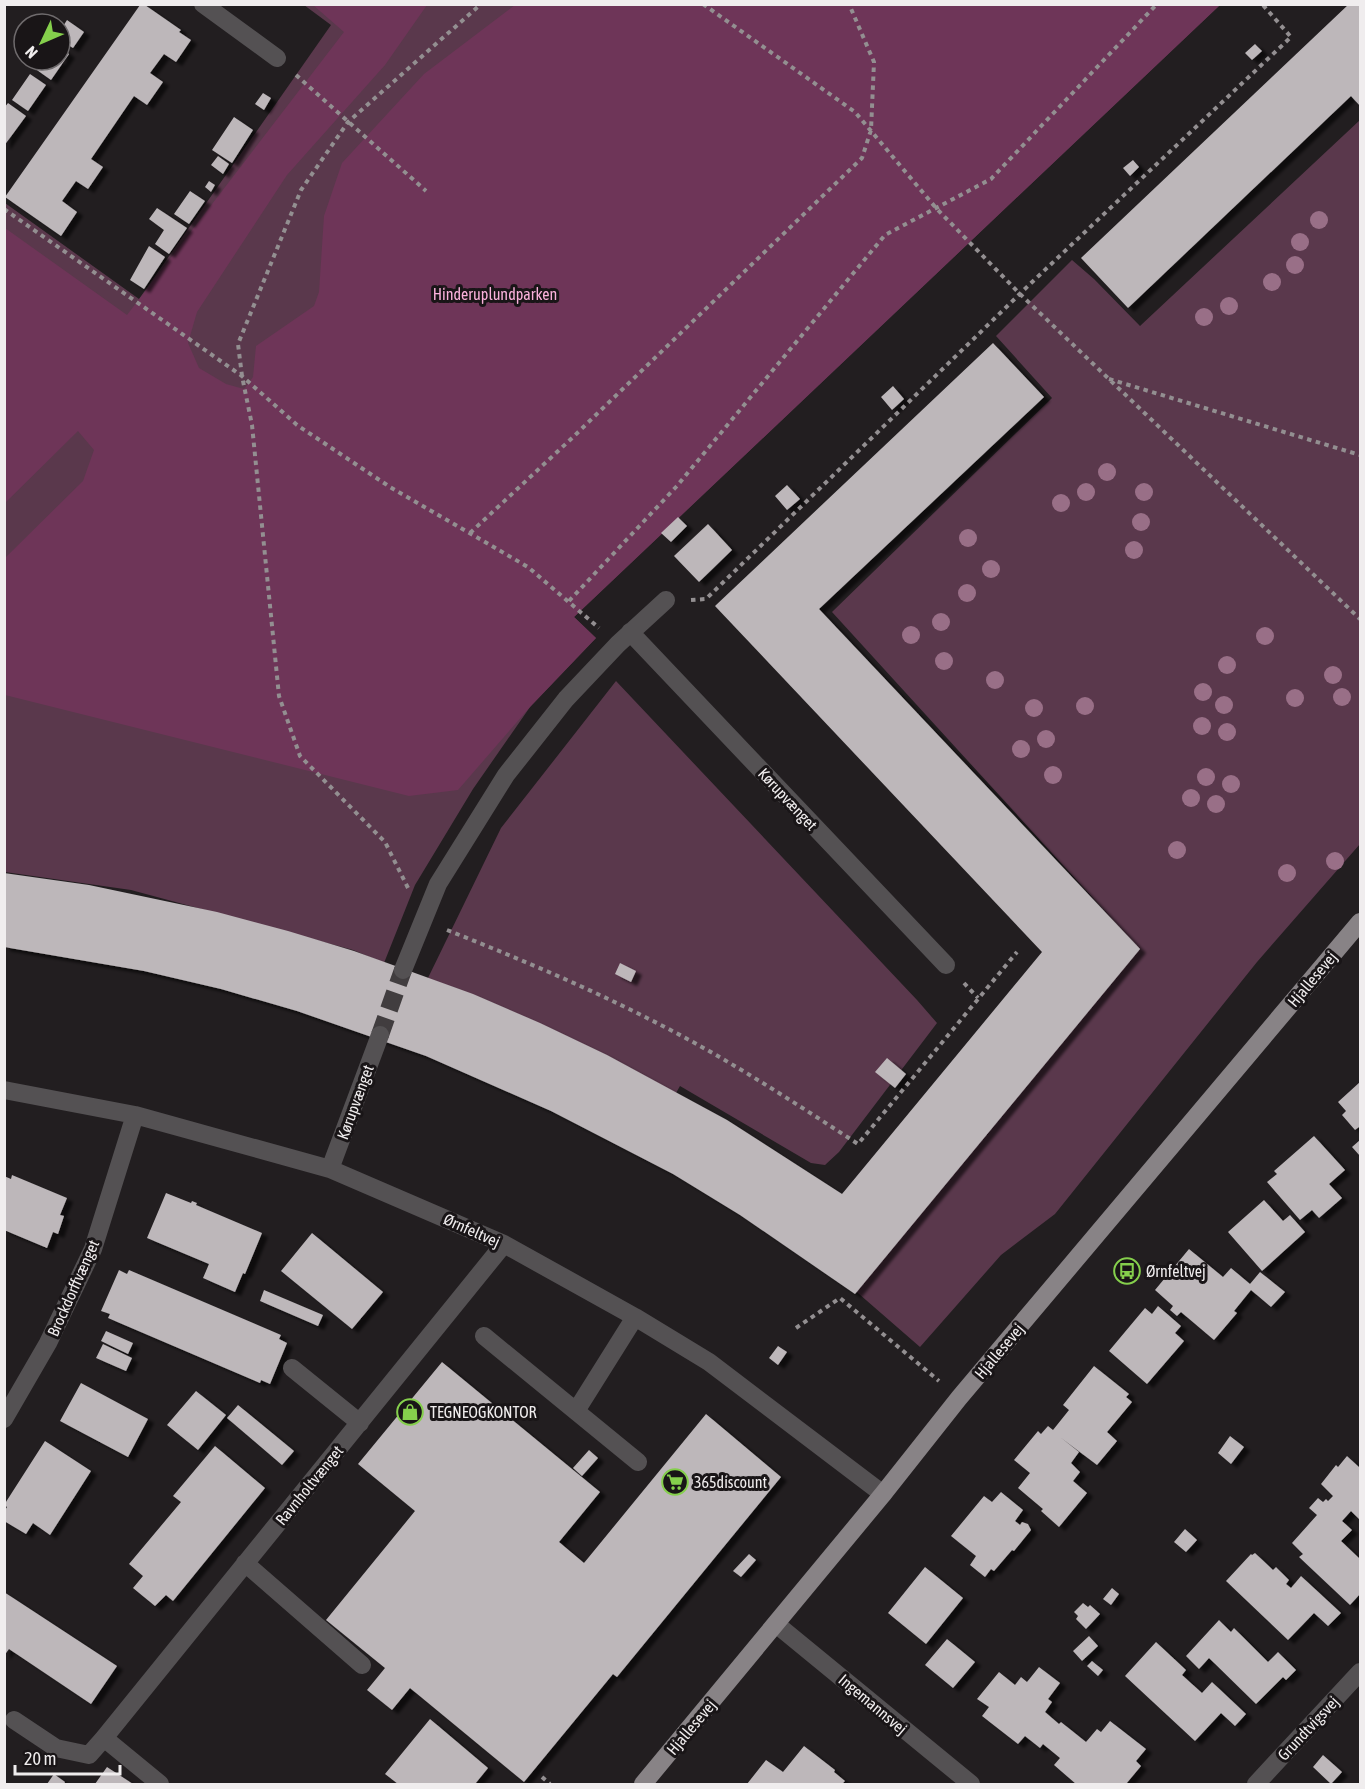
<svg xmlns="http://www.w3.org/2000/svg" width="1365" height="1789" font-family="'Asap Condensed',sans-serif">
<style>
.green{fill:#5a384c}
.forest{fill:#6e3558}
.building{fill:#bdb7ba;filter:url(#shadow)}
.lines{fill:none;stroke-linecap:round;stroke-linejoin:round}
.minor-tunnel{stroke:#413d3f;stroke-width:18;stroke-dasharray:18 9;stroke-linecap:butt}
.path{stroke:#938f91;stroke-width:4;stroke-dasharray:4.5 4.5;stroke-linecap:butt}
.minor{stroke:#545153;stroke-width:18}
.major{stroke:#888386;stroke-width:18}
.tree{fill:#996f87}
.labels{text-anchor:middle;dominant-baseline:central;stroke-width:6;stroke-linejoin:round;paint-order:stroke}
.park-label{font-size:16px;fill:#fab1db;stroke:#191517}
.street-label{font-size:16px;fill:#f0edee;stroke:#191517}
.poi-label{font-size:16px;fill:#f0edee;stroke:#191517;text-anchor:start}
</style>
<defs>
<filter id="shadow"><feDropShadow dx="6" dy="4" stdDeviation="1.5" flood-color="#0009"/></filter>
</defs>
<rect width="100%" height="100%" fill="#221e20"/>
<path class="green" d="M304,5H1220L574,617L596,638L530,707L473,789L415,885L384,963L353,950L131,890L5,872V203L139,299L331,25Z
M1360,120V844L1257,962L1055,1214L1001,1255L920,1347L851,1287L1134,943L832,612L1052,398L996,336L1072,260L1094,279L1140,326Z
M616,681L917,1000L937,1023L839,1152L825,1165L811,1163L680,1086L676,1093L427,980L501,828Z"/>
<path class="forest" d="M313,5H427L385,65L287,175L197,312L188,343L199,368L226,384L244,389L253,377L256,346L314,306L319,292L324,216L342,163L424,74L515,5H1220L574,617L596,638L530,707L458,790L409,796L5,695V558L83,481L94,450L78,431L5,503V228L127,315L344,32Z"/>
<path class="building" d="M1349,4H1358L1360,7V106L1351,96L1128,308L1081,258Z
M140,5H145L181,30L179,32L191,40L176,62L164,54L150,73L163,82L147,105L134,96L91,159L103,167L88,189L76,181L62,201L77,212L61,236L5,197Z
M67,20L84,32L73,48L60,40V31Z
M1255,44L1262,51L1252,60L1245,53Z
M60,47L69,54L51,80L34,68L40,60H60Z
M30,74L46,85L28,111L12,100Z
M263,93L271,98L264,110L255,104Z
M8,103L26,116L4,146V108Z
M234,117L253,130L232,163L212,150Z
M218,156L229,164L223,174L211,165Z
M1133,160L1139,167L1130,176L1123,168Z
M209,181L215,185L211,192L205,187Z
M190,191L205,201L189,224L174,214Z
M157,208L187,228L169,254L155,244L164,230L149,219Z
M149,246L165,257L144,289L130,280Z
M993,343L1044,397L819,609L1140,949L855,1294L740,1215L673,1174L551,1111L426,1056L297,1011L221,989L144,971L4,947V873L89,885L217,912L288,931L354,951L473,994L540,1023L607,1055L727,1120L842,1194L1042,952L715,606Z
M893,386L904,399L892,410L881,397Z
M787,485L800,499L787,510L775,496Z
M678,517L687,526L671,542L661,533Z
M708,524L732,550L699,582L674,556Z
M620,963L636,971L631,982L615,974Z
M887,1058L906,1074L895,1088L875,1072Z
M1360,1082V1128L1359,1127L1355,1130L1342,1115L1346,1111L1338,1102Z
M1314,1136L1345,1170L1329,1184L1342,1198L1319,1218L1312,1210L1300,1220L1267,1182L1277,1174L1274,1171Z
M1360,1140V1156L1352,1147Z
M12,1175L67,1198L60,1215L64,1216L58,1234L53,1232L47,1248L4,1230V1176L11,1179Z
M166,1193L191,1203L192,1201L197,1203L196,1205L262,1233L245,1274L243,1273L235,1292L203,1278L209,1264L147,1238Z
M1264,1200L1283,1221L1290,1215L1305,1232L1262,1271L1228,1232Z
M312,1233L383,1292L352,1329L281,1271Z
M1189,1249L1223,1277L1231,1268L1250,1284L1260,1272L1285,1292L1271,1307L1251,1290L1234,1311L1237,1313L1214,1340L1181,1312L1177,1316L1170,1310L1173,1306L1155,1290Z
M119,1270L127,1274L129,1270L281,1335L279,1339L287,1343L270,1384L261,1380L260,1383L108,1318L110,1314L101,1311Z
M264,1290L323,1315L318,1326L260,1301Z
M1158,1306L1181,1326L1175,1333L1184,1341L1147,1384L1109,1351L1145,1308L1152,1314Z
M106,1331L133,1343L128,1354L101,1341Z
M103,1344L132,1358L126,1371L96,1358Z
M778,1346L787,1352L778,1365L769,1358Z
M442,1362L600,1492L559,1542L584,1563L706,1414L781,1477L617,1677L613,1674L524,1782L410,1688L392,1710L367,1690L385,1668L326,1620L415,1511L358,1464Z
M1094,1366L1129,1394L1126,1397L1132,1402L1107,1432L1117,1441L1097,1465L1060,1437L1079,1452L1071,1463L1080,1472L1073,1481L1087,1493L1059,1527L1041,1511L1043,1509L1018,1488L1030,1473L1014,1460L1038,1431L1041,1434L1048,1426L1053,1430L1069,1410L1063,1405Z
M81,1383L148,1419L128,1457L60,1421Z
M196,1391L226,1415L198,1450L167,1425Z
M238,1405L294,1451L282,1465L227,1418Z
M1230,1436L1244,1447L1231,1464L1218,1453Z
M45,1441L91,1471L50,1535L33,1523L26,1534L4,1521V1512L7,1507L4,1505Z
M215,1446L265,1488L173,1601L166,1595L155,1606L133,1588L143,1576L129,1564L181,1502L173,1496Z
M589,1450L598,1458L582,1476L573,1468Z
M1347,1456L1360,1468V1520L1351,1511L1342,1521L1352,1530L1341,1541L1360,1559V1594L1350,1605L1299,1557L1303,1554L1292,1543L1317,1515L1309,1508L1318,1498L1323,1502L1326,1499L1328,1501L1333,1496L1321,1484L1336,1465L1338,1467Z
M1001,1492L1023,1510L1015,1521L1020,1525L1022,1522L1028,1524L1031,1530L1014,1551L1012,1550L994,1571L991,1569L985,1577L970,1565L976,1556L951,1536L984,1496L992,1502Z
M1185,1529L1197,1540L1186,1552L1174,1542Z
M1255,1553L1273,1570L1276,1567L1289,1580L1286,1584L1291,1588L1301,1576L1341,1613L1328,1626L1314,1613L1288,1640L1226,1581L1251,1554L1252,1555Z
M749,1554L756,1560L741,1577L733,1571Z
M925,1567L963,1598L926,1644L888,1613Z
M1112,1588L1119,1594L1111,1605L1103,1599Z
M4,1592L117,1666L91,1704L9,1649L4,1656Z
M1083,1603L1088,1607L1090,1605L1100,1614L1086,1629L1076,1619L1078,1616L1074,1612Z
M1219,1620L1231,1632L1234,1628L1268,1662L1278,1652L1296,1670L1286,1680L1283,1677L1256,1704L1209,1658L1199,1669L1186,1656Z
M1089,1636L1098,1646L1082,1661L1073,1651Z
M947,1639L975,1662L953,1688L925,1665Z
M1156,1642L1186,1670L1182,1675L1202,1693L1212,1682L1246,1714L1235,1726L1221,1713L1195,1741L1125,1676Z
M1092,1661L1103,1670L1098,1676L1087,1666Z
M1039,1667L1060,1683L1048,1699L1052,1702L1045,1712L1059,1724L1061,1722L1086,1742L1097,1729L1101,1732L1110,1721L1146,1749L1136,1761L1141,1766L1126,1784H1076L1054,1765L1060,1758L1043,1744L1040,1748L1025,1736L1018,1744L982,1716L989,1707L977,1699L999,1672L1015,1685L1021,1677L1027,1682Z
M430,1719L488,1768L475,1784H398L385,1774Z
M804,1746L835,1770L834,1772L845,1781L842,1784H747L766,1760L783,1772Z
M1323,1755L1342,1772L1331,1784L1313,1767Z
M107,1767L133,1784H95Z
M54,1774L65,1782L64,1784H47Z"/>
<g class="lines">
<path class="minor-tunnel" d="M380,1035L403,970"/>
<path class="path" d="M703,4L855,112L936,208L1020,294L1360,619
M296,75L426,191
M4,209L242,376L297,425L390,487L528,567L599,628
M1109,379L1360,455
M470,533L571,439L862,158L871,130L874,62L849,4
M691,600L706,599L1029,285L1291,37L1262,4
M569,601L676,487L885,235L991,179L1157,4
M408,888L385,842L300,756L279,696L252,425L242,376L238,344L301,190L348,122L481,4
M447,930C515,957 582,985 647,1018C720,1054 789,1099 858,1144L1017,952
M964,983L978,998
M796,1328L840,1298L939,1381
M542,1777L550,1784"/>
<path class="minor" d="M203,4L277,58
M630,632L946,965
M403,970L438,884L506,775L566,699L618,644L666,600
M4,1090L135,1115L330,1169L504,1244L635,1317L709,1362L883,1494
M330,1169L380,1035
M484,1336L638,1462
M292,1368L360,1423
M576,1411L635,1317
M4,1419L48,1343L93,1249L135,1115
M245,1563L362,1665
M776,1624L971,1784
M14,1720L56,1748L89,1755L104,1738
M160,1784L104,1738L504,1244
M1256,1784L1360,1672"/>
<path class="major" d="M643,1784L883,1494L959,1398L1360,922"/>
</g>
<g class="tree">
<circle cx="1319" cy="220" r="9"/>
<circle cx="1300" cy="242" r="9"/>
<circle cx="1295" cy="265" r="9"/>
<circle cx="1272" cy="282" r="9"/>
<circle cx="1229" cy="306" r="9"/>
<circle cx="1204" cy="317" r="9"/>
<circle cx="1107" cy="472" r="9"/>
<circle cx="1086" cy="492" r="9"/>
<circle cx="1144" cy="492" r="9"/>
<circle cx="1061" cy="503" r="9"/>
<circle cx="1141" cy="522" r="9"/>
<circle cx="968" cy="538" r="9"/>
<circle cx="1134" cy="550" r="9"/>
<circle cx="991" cy="569" r="9"/>
<circle cx="967" cy="593" r="9"/>
<circle cx="941" cy="622" r="9"/>
<circle cx="911" cy="635" r="9"/>
<circle cx="1265" cy="636" r="9"/>
<circle cx="944" cy="661" r="9"/>
<circle cx="1227" cy="665" r="9"/>
<circle cx="1333" cy="675" r="9"/>
<circle cx="995" cy="680" r="9"/>
<circle cx="1203" cy="692" r="9"/>
<circle cx="1342" cy="697" r="9"/>
<circle cx="1295" cy="698" r="9"/>
<circle cx="1224" cy="705" r="9"/>
<circle cx="1085" cy="706" r="9"/>
<circle cx="1034" cy="708" r="9"/>
<circle cx="1202" cy="726" r="9"/>
<circle cx="1227" cy="732" r="9"/>
<circle cx="1046" cy="739" r="9"/>
<circle cx="1021" cy="749" r="9"/>
<circle cx="1053" cy="775" r="9"/>
<circle cx="1206" cy="777" r="9"/>
<circle cx="1231" cy="784" r="9"/>
<circle cx="1191" cy="798" r="9"/>
<circle cx="1216" cy="804" r="9"/>
<circle cx="1177" cy="850" r="9"/>
<circle cx="1335" cy="861" r="9"/>
<circle cx="1287" cy="873" r="9"/>
</g>
<defs>
<g id="bus-ring" transform="scale(1.35)"><circle r="9.5" fill="#191517" stroke="#85cf4c" stroke-width="1.5"/><path d="M-5-6H5V4H4V6H2V4H-2V6H-4V4H-5ZM-3.5-4V0h7V-4ZM-3.5 1.2v1.5H-2V1.2ZM2 1.2v1.5H3.5V1.2Z" fill="#85cf4c"/></g>
<g id="shop-ring" transform="scale(1.35)"><circle r="9.5" fill="#191517" stroke="#85cf4c" stroke-width="1.5"/><path d="M-5-2.5h2.3a2.7 3.5 0 0 1 5.4 0H5L5.5 6h-11ZM-1.5-2.5h3a1.5 2.3 0 0 0-3 0Z" fill="#85cf4c"/></g>
<g id="supermarket-ring" transform="scale(1.35)"><circle r="9.5" fill="#191517" stroke="#85cf4c" stroke-width="1.5"/><path d="M-6-5.5h2.5l.6 2H6L4.5 2H-2.5L-4.4-4H-6ZM-1.5 3.2a1.3 1.3 0 1 0 .1 0ZM3 3.2a1.3 1.3 0 1 0 .1 0Z" fill="#85cf4c"/></g>
</defs>
<g fill-rule="evenodd">
<use href="#bus-ring" x="1127" y="1271"/>
<use href="#shop-ring" x="410" y="1412"/>
<use href="#supermarket-ring" x="675" y="1482"/>
</g>
<g class="labels">
<g class="park-label">
<text x="495" y="294">Hinderuplundparken</text>
</g>
<g class="street-label">
<text transform="translate(788 799) rotate(47)">Kørupvænget</text>
<text transform="translate(1312 979) rotate(-50)">Hjallesevej</text>
<text transform="translate(355 1102) rotate(-70)">Kørupvænget</text>
<text transform="translate(472 1230) rotate(24)">Ørnfeltvej</text>
<text transform="translate(73 1288) rotate(-66)">Brockdorffvænget</text>
<text transform="translate(999 1351) rotate(-50)">Hjallesevej</text>
<text transform="translate(309 1485) rotate(-51)">Ravnholtvænget</text>
<text transform="translate(873 1704) rotate(40)">Ingemannsvej</text>
<text transform="translate(691 1727) rotate(-50)">Hjallesevej</text>
<text transform="translate(1308 1728) rotate(-47)">Grundtvigsvej</text>
</g>
<g class="poi-label">
<text x="1146" y="1271">Ørnfeltvej</text>
<text x="430" y="1412">TEGNEOGKONTOR</text>
<text x="694" y="1482">365discount</text>
</g>
</g>
<rect width="1365" height="1789" fill="none" stroke="#f0edee" stroke-width="12"/>
<g transform="translate(42 42) rotate(226)"><circle r="28" fill="#191517" stroke="#6f6b6d" stroke-width="1.5"/>
<path d="M0-4.5L10 22L0 15L-10 22Z" fill="#85cf4c"/>
<text y="-9" font-size="16" font-weight="bold" text-anchor="middle" fill="#f0edee">N</text>
</g>
<path d="M15 1765v9h105v-9" fill="none" stroke="#f0edee" stroke-width="3"/>
<text x="24" y="1765" font-size="18" fill="#f0edee" stroke="#191517" stroke-width="4.5" paint-order="stroke">20 m</text>
</svg>
